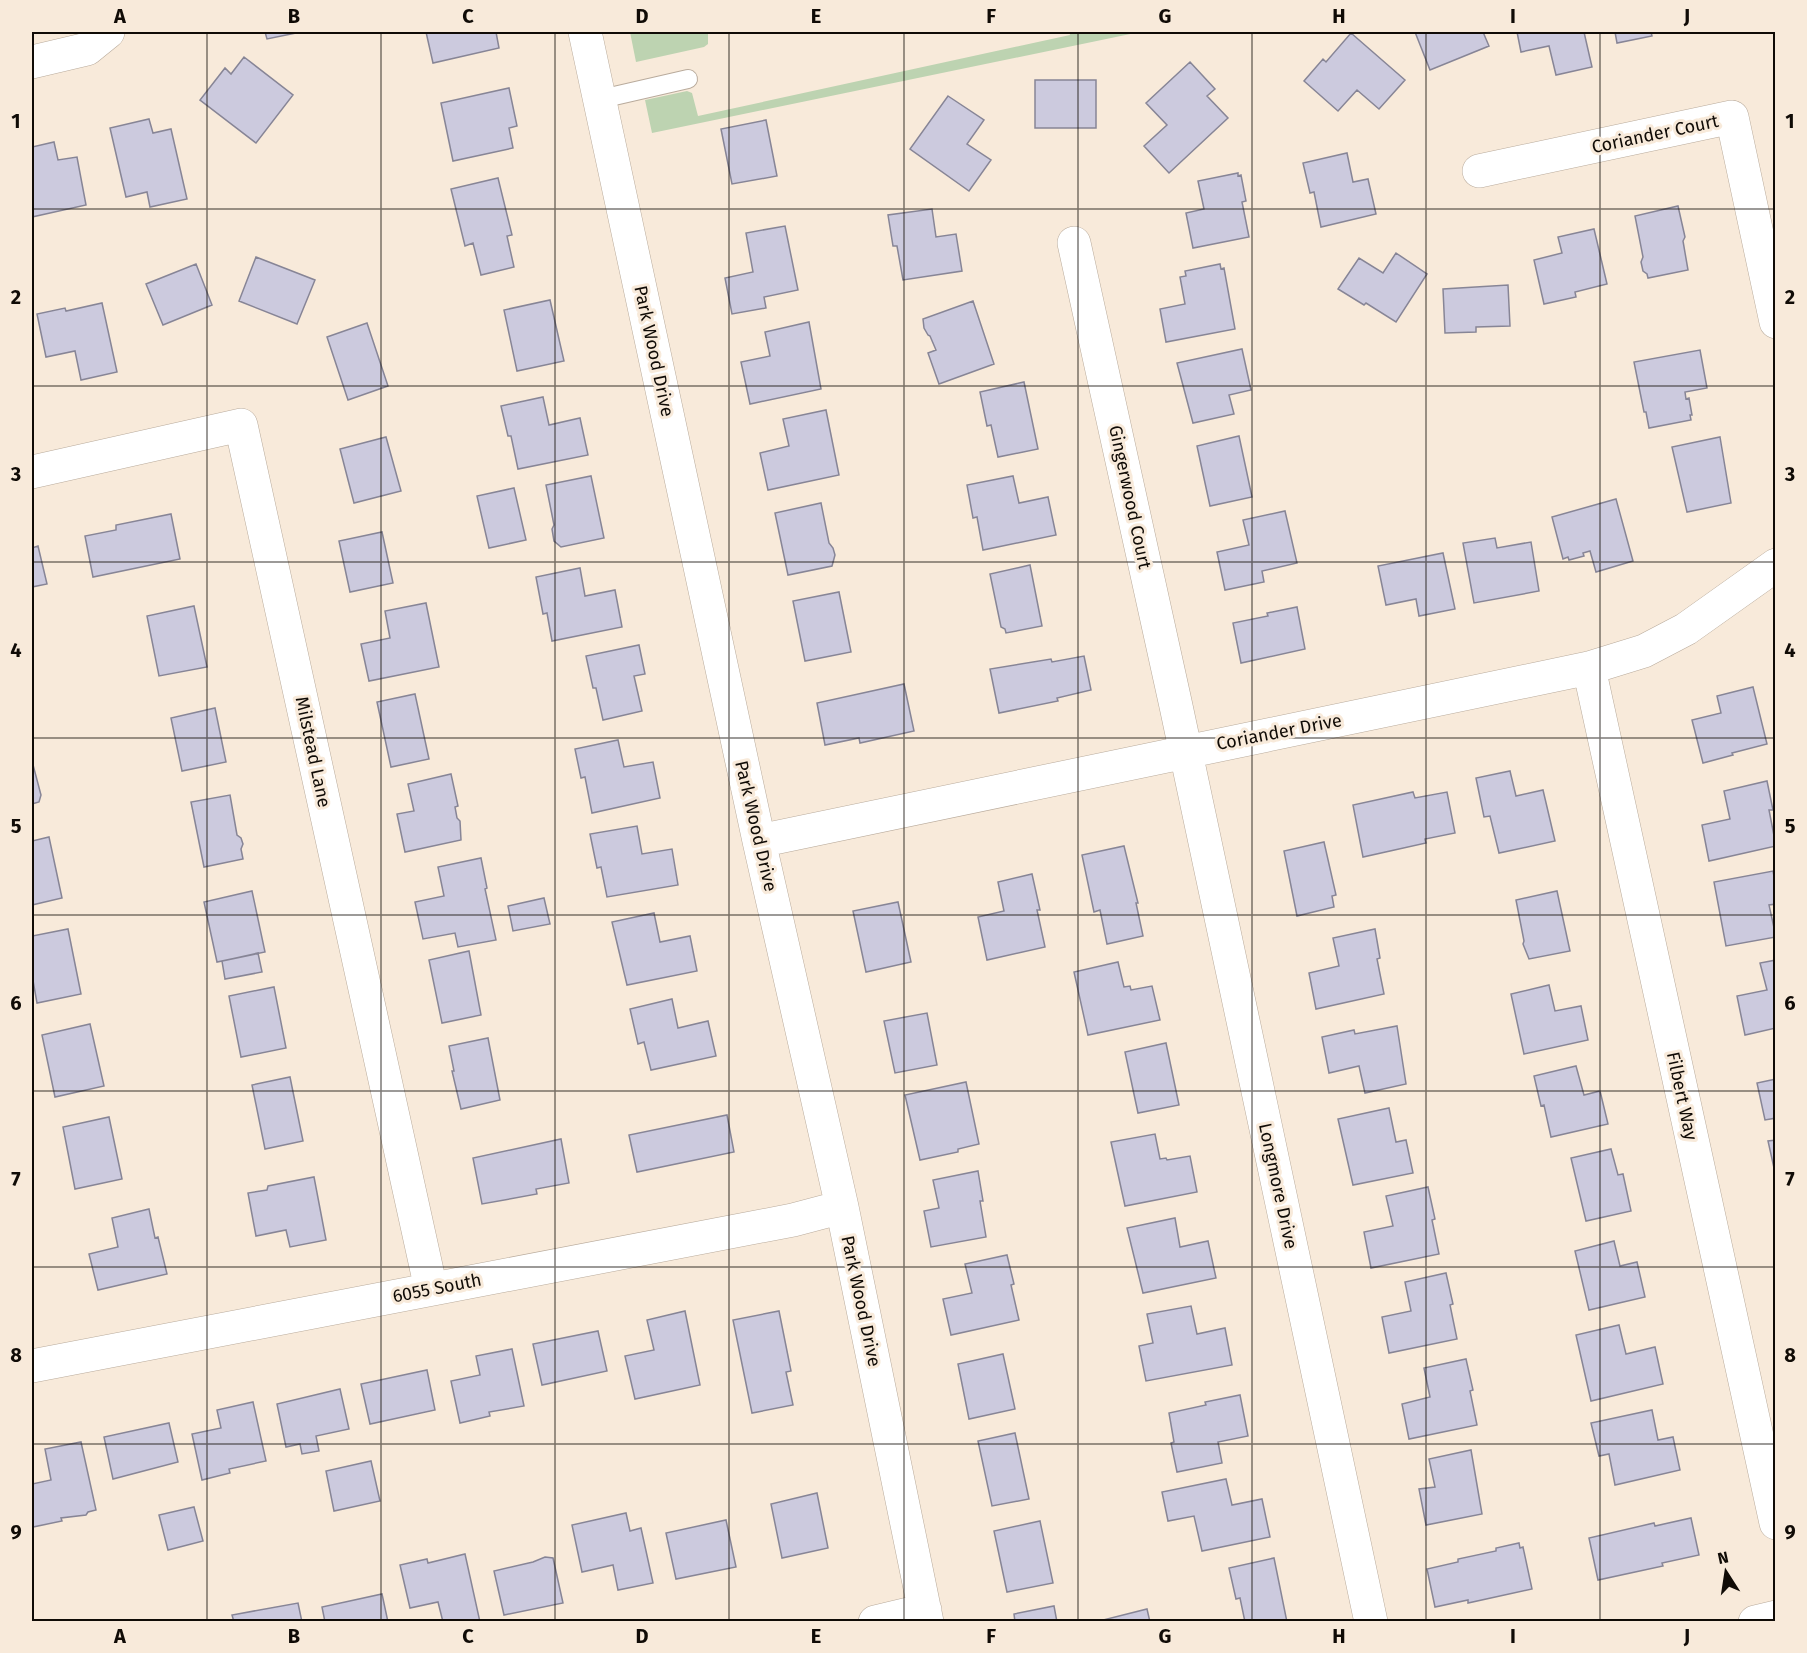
<svg xmlns="http://www.w3.org/2000/svg" width="1807" height="1653" font-family="'Fira Sans',sans-serif">
<style>
.green{fill:#bdd3b1}
.building{fill:#cccade;stroke:#878596;stroke-width:1.5}
.lines{fill:none;stroke-linecap:round;stroke-linejoin:round}
.service-casing{stroke:#b9ab9c;stroke-width:20}
.minor-casing{stroke:#b9ab9c;stroke-width:34}
.service{stroke:#fff;stroke-width:18}
.minor{stroke:#fff;stroke-width:33}
.grid{fill:none;stroke:#100b06;stroke-width:1.5;stroke-opacity:0.55}
.labels{text-anchor:middle;dominant-baseline:central;stroke-width:6;stroke-linejoin:round;paint-order:stroke}
.street-label{font-size:18px;fill:#100b06;stroke:#f8eada}
.neatline{fill:none;stroke:#100b06;stroke-width:2}
.grid-label{font-size:20px;text-anchor:middle;font-weight:bold;fill:#100b06}
</style>
<rect width="100%" height="100%" fill="#f8eada"/>
<path class="green" d="M630,32H708V44L704,47L636,62Z
M1069,32H1140L652,133L645,100L687,91L692,93L698,116L1070,35Z"/>
<path class="building" d="M265,32H301L267,39Z
M426,32H496L499,48L433,63Z
M1415,32H1483L1489,46L1430,70Z
M1517,32H1584L1592,67L1556,75L1549,46L1521,52Z
M1615,32H1651L1652,36L1617,43Z
M1351,33L1405,80L1379,109L1357,90L1338,111L1304,81L1323,59L1326,62Z
M244,57L293,95L256,143L200,100L225,68L231,74Z
M1190,62L1215,89L1207,96L1228,118L1169,173L1144,146L1167,125L1146,103Z
M1035,80H1096V128H1035Z
M509,88L517,126L509,128L513,148L453,161L441,103Z
M948,96L984,120L967,144L991,160L969,191L910,149Z
M149,119L153,133L171,129L187,199L150,207L147,192L126,197L110,128Z
M766,120L777,176L732,184L721,129Z
M54,142L58,160L77,157L86,205L32,217V147Z
M1347,153L1353,182L1368,179L1376,214L1321,227L1314,192L1310,193L1303,163Z
M1238,173V176L1241,175L1246,201L1242,202L1249,237L1193,248L1186,213L1204,209L1198,181Z
M498,178L512,235L507,236L514,267L481,275L473,243L465,246L451,189Z
M1678,206L1685,237L1683,241L1688,270L1648,278L1647,274L1643,271L1641,262L1643,257L1635,216Z
M932,209L936,237L956,234L962,271L903,280L897,246H893L888,215Z
M785,226L798,290L764,297L766,308L732,314L725,278L753,272L746,233Z
M1594,229L1607,284L1575,292L1576,297L1544,304L1534,260L1562,253L1558,237Z
M1396,253L1427,274L1396,322L1366,303L1364,305L1338,289L1359,258L1383,273Z
M256,257L315,280L297,324L239,301Z
M196,264L212,305L163,325L146,284Z
M1220,264L1221,269L1224,268L1235,329L1166,342L1160,309L1185,304L1180,277L1186,276L1185,271Z
M1508,285L1510,326L1476,327V332L1445,333L1443,289Z
M550,300L564,361L517,371L504,310Z
M973,301L994,364L939,384L928,353L936,350L930,336L928,335L924,328L923,319Z
M102,303L117,372L81,380L75,351L46,357L37,314L65,308L66,311Z
M809,322L821,389L750,404L741,362L770,356L765,332Z
M367,323L388,386L348,400L327,337Z
M1242,349L1251,390L1229,395L1234,414L1193,423L1177,363Z
M1700,350L1707,388L1685,392L1686,399L1689,398L1692,415H1690L1691,420L1649,428L1646,412H1644L1634,362Z
M1024,382L1038,449L998,457L991,425L987,426L980,392Z
M543,397L549,425L580,418L588,455L518,469L511,436H508L501,406Z
M826,410L839,475L768,490L760,453L789,446L783,419Z
M1239,436L1252,497L1210,506L1197,446Z
M386,437L401,491L354,503L340,449Z
M1720,437L1731,503L1687,512L1672,447Z
M591,476L604,538L561,547L554,541L552,529L554,525L546,485Z
M1013,476L1019,503L1048,497L1056,535L983,550L977,517L973,518L967,485Z
M514,488L526,540L489,548L477,496Z
M1616,499L1633,561L1596,572L1590,551L1583,553L1584,556L1569,560L1568,557L1563,559L1552,517Z
M821,503L829,543L833,548L835,555L832,566L788,575L775,513Z
M1285,511L1297,563L1262,571L1264,582L1225,590L1217,552L1249,545L1243,520Z
M171,514L180,559L93,577L85,536L116,530V525Z
M382,532L393,583L350,592L339,541Z
M1495,538L1497,548L1531,542L1539,591L1474,603L1463,543Z
M38,546L47,584L32,587V548Z
M1443,553L1455,609L1419,616L1416,599L1386,605L1378,566Z
M1030,565L1042,626L1006,633L1005,629L1001,627L990,574Z
M580,568L585,596L615,590L622,627L552,641L547,613L543,614L536,577Z
M839,592L851,652L805,661L793,601Z
M426,603L439,667L369,681L361,644L390,638L385,611Z
M194,606L207,667L159,676L147,616Z
M1297,607L1305,649L1241,663L1233,623L1268,616L1267,613Z
M639,645L645,674L634,676L642,711L603,720L596,688H593L586,656Z
M1084,656L1091,690L1057,698L1058,701L999,713L990,669L1051,659L1052,662Z
M904,684L914,731L860,743L859,738L825,745L817,703Z
M1753,687L1767,744L1732,753L1733,755L1703,763L1692,720L1721,713L1717,696Z
M415,694L429,759L391,767L377,702Z
M215,708L226,762L182,771L171,718Z
M618,740L624,767L653,762L660,798L592,813L585,777L581,778L575,749Z
M32,761L41,795L39,802L32,804Z
M1510,771L1516,796L1543,790L1555,841L1499,853L1490,816L1484,817L1476,778Z
M451,774L458,806L455,807L457,818L460,821L461,840L405,852L397,814L414,811L408,784Z
M1767,781L1773,810H1769L1776,846L1709,861L1702,825L1730,819L1724,791Z
M1413,792L1415,798L1447,792L1455,833L1425,839L1426,843L1363,857L1353,805Z
M230,795L237,835L241,838L243,844L241,849L243,859L204,867L191,802Z
M637,826L642,854L672,849L678,885L607,897L601,867L597,868L590,834Z
M49,837L62,898L32,905V841Z
M1324,842L1336,895L1332,896L1334,907L1297,916L1284,851Z
M1124,846L1138,903H1136L1143,936L1107,944L1100,910L1094,912L1082,855Z
M481,858L487,888L485,889L496,940L458,947L455,933L423,939L415,902L444,896L438,867Z
M1773,871L1776,886V904L1769,905L1776,937L1726,946L1714,882Z
M1032,874L1040,910H1037L1045,947L987,960L978,917L1004,911L998,882Z
M252,891L265,952L217,962L204,902Z
M1557,891L1570,951L1529,959L1523,944L1524,941L1516,900Z
M544,898L550,924L513,931L508,906Z
M898,902L911,962L866,972L853,911Z
M654,913L660,942L690,936L697,971L627,985L612,922Z
M68,929L81,994L37,1003L32,975V936Z
M1375,929L1380,958L1377,959L1384,994L1316,1009L1309,973L1339,966L1333,938Z
M469,951L481,1015L442,1023L429,960Z
M258,953L262,972L225,979L222,961Z
M1776,960V1028L1745,1035L1737,996L1767,990L1760,963Z
M1118,962L1124,987L1130,986L1131,990L1152,986L1160,1020L1088,1035L1074,972Z
M1549,985L1555,1011L1581,1006L1588,1040L1524,1054L1511,994Z
M274,987L286,1048L241,1057L229,996Z
M672,999L678,1028L708,1021L716,1056L651,1070L644,1042L638,1044L630,1009Z
M927,1013L937,1065L895,1073L884,1021Z
M90,1024L104,1086L55,1097L42,1035Z
M1397,1026L1406,1084L1365,1093L1359,1066L1329,1073L1322,1037L1354,1030L1355,1034Z
M488,1038L500,1100L461,1109L452,1071H454L449,1046Z
M1166,1043L1179,1105L1138,1113L1125,1052Z
M1576,1066L1584,1095L1600,1091L1608,1124L1551,1137L1544,1105L1541,1106L1534,1076Z
M290,1077L303,1141L265,1149L252,1085Z
M1776,1079V1118L1765,1120L1757,1083Z
M966,1082L979,1144L958,1149V1152L920,1160L905,1095Z
M1389,1108L1396,1142L1406,1140L1413,1173L1353,1185L1338,1119Z
M727,1115L734,1152L637,1172L629,1135Z
M109,1117L122,1179L75,1189L63,1127Z
M1155,1134L1160,1159L1166,1158L1167,1160L1190,1156L1197,1192L1125,1206L1111,1142Z
M561,1139L569,1183L536,1189L537,1194L482,1204L473,1158Z
M1776,1140V1177L1768,1141Z
M1611,1149L1618,1175L1623,1174L1631,1211L1586,1221L1571,1158Z
M978,1171L983,1201H980L986,1237L931,1247L924,1211L939,1208L933,1180Z
M314,1177L326,1240L290,1247L286,1230L256,1236L248,1193L267,1190L268,1186Z
M1428,1187L1435,1219L1432,1220L1439,1254L1371,1268L1364,1232L1393,1226L1386,1196Z
M149,1209L155,1238L158,1237L167,1274L98,1290L89,1254L118,1247L112,1218Z
M1175,1218L1180,1247L1208,1241L1216,1278L1143,1293L1127,1228Z
M1614,1241L1620,1266L1637,1262L1645,1297L1589,1310L1575,1251Z
M1007,1255L1014,1284L1011,1285L1019,1320L951,1335L943,1299L972,1293L965,1264Z
M1446,1273L1453,1304L1450,1305L1457,1339L1389,1353L1382,1317L1411,1311L1405,1282Z
M1191,1306L1197,1334L1225,1328L1232,1365L1146,1381L1139,1346L1153,1343L1147,1314Z
M685,1311L700,1385L635,1399L625,1356L654,1350L647,1320Z
M779,1311L791,1371L786,1372L793,1405L752,1413L733,1320Z
M1619,1325L1626,1354L1655,1347L1663,1384L1591,1401L1576,1335Z
M598,1331L607,1371L542,1385L533,1344Z
M512,1349L524,1406L489,1412L490,1416L460,1423L451,1381L480,1375L476,1356Z
M1003,1354L1015,1409L969,1419L958,1364Z
M1466,1359L1473,1390L1470,1391L1477,1425L1409,1439L1402,1404L1430,1397L1424,1368Z
M427,1370L435,1410L370,1424L361,1384Z
M340,1389L349,1429L316,1436L319,1451L302,1454L300,1444L286,1447L277,1404Z
M1240,1395L1248,1436L1218,1442L1222,1463L1177,1472L1171,1443L1174,1442L1169,1413L1206,1405L1205,1402Z
M253,1402L266,1461L229,1469L230,1473L202,1480L192,1434L221,1428L217,1410Z
M1652,1410L1658,1440L1673,1437L1680,1470L1615,1485L1609,1454L1599,1456L1591,1423Z
M169,1423L178,1462L113,1479L104,1437Z
M1015,1433L1029,1499L992,1506L978,1441Z
M81,1442L96,1510L88,1512L86,1515L61,1518L62,1521L33,1527L32,1484L51,1480L45,1449Z
M1471,1450L1482,1514L1426,1525L1419,1489L1435,1487L1429,1459Z
M371,1461L380,1501L334,1511L326,1471Z
M1226,1479L1232,1505L1262,1499L1270,1537L1202,1551L1194,1516L1168,1521L1162,1492Z
M817,1493L828,1548L782,1558L771,1504Z
M194,1507L203,1541L168,1550L159,1515Z
M626,1513L630,1531L641,1528L653,1583L618,1590L613,1565L582,1572L572,1525Z
M1691,1518L1699,1555L1662,1563L1663,1566L1598,1580L1589,1538L1654,1523L1655,1526Z
M726,1520L736,1567L676,1579L666,1533Z
M1040,1521L1053,1583L1007,1592L994,1531Z
M1519,1543L1520,1548L1523,1547L1532,1589L1468,1603V1600L1435,1607L1427,1569L1458,1562V1559L1496,1551V1548Z
M465,1554L480,1622H443L438,1602L410,1608L400,1565L427,1559L428,1563Z
M545,1557L553,1558L563,1603L504,1615L494,1571L533,1562Z
M1274,1558L1287,1622H1245L1240,1598L1236,1599L1229,1568Z
M382,1594L388,1622H325L322,1607Z
M298,1603L302,1622H234L232,1615Z
M1054,1606L1057,1622H1015L1014,1614Z
M1147,1609L1150,1622H1099V1621Z"/>
<g class="lines">
<g class="service-casing">
<path id="service" d="M601,99L688,79"/>
</g>
<g class="minor-casing">
<path id="minor" d="M585,32L759,841L842,1207L927,1622
M32,62L87,49L108,32
M1479,171L1732,117L1776,322
M1074,243L1176,706L1371,1622
M32,472L241,425L431,1289
M1589,668L1776,1523
M759,841L1589,668L1644,651L1686,629L1776,565
M32,1366L793,1220L842,1207
M875,1622L925,1610
M1755,1622L1776,1617"/>
</g>
<use href="#service" class="service"/>
<use href="#minor" class="minor"/>
</g>
<path class="grid" d="M207,32V1622M381,32V1622M555,32V1622M729,32V1622M904,32V1622M1078,32V1622M1252,32V1622M1426,32V1622M1600,32V1622M32,209H1776M32,386H1776M32,562H1776M32,738H1776M32,915H1776M32,1091H1776M32,1267H1776M32,1444H1776"/>
<g class="labels">
<g class="street-label">
<text transform="translate(1655 134) rotate(-12)">Coriander Court</text>
<text transform="translate(654 351) rotate(78)">Park Wood Drive</text>
<text transform="translate(1130 497) rotate(78)">Gingerwood Court</text>
<text transform="translate(1279 732) rotate(-11)">Coriander Drive</text>
<text transform="translate(313 752) rotate(78)">Milstead Lane</text>
<text transform="translate(756 826) rotate(77)">Park Wood Drive</text>
<text transform="translate(1682 1096) rotate(78)">Filbert Way</text>
<text transform="translate(1278 1186) rotate(78)">Longmore Drive</text>
<text transform="translate(437 1288) rotate(-11)">6055 South</text>
<text transform="translate(861 1301) rotate(78)">Park Wood Drive</text>
</g>
</g>
<rect width="1807" height="1653" fill="none" stroke="#f8eada" stroke-width="66"/>
<g transform="translate(1726 1572) rotate(348)" stroke="#f8eada" stroke-width="4.5" paint-order="stroke">
<path d="M0-4.5L10 22L0 15L-10 22Z" fill="#100b06"/>
<text y="-9" font-size="16" font-weight="bold" text-anchor="middle" fill="#100b06">N</text>
</g>
<rect x="33" y="33" width="1741" height="1587" class="neatline"/>
<g class="grid-label">
<text x="120" y="23">A</text>
<text x="294" y="23">B</text>
<text x="468" y="23">C</text>
<text x="642" y="23">D</text>
<text x="816" y="23">E</text>
<text x="991" y="23">F</text>
<text x="1165" y="23">G</text>
<text x="1339" y="23">H</text>
<text x="1513" y="23">I</text>
<text x="1687" y="23">J</text>
<text x="16" y="128">1</text>
<text x="1790" y="128">1</text>
<text x="16" y="304">2</text>
<text x="1790" y="304">2</text>
<text x="16" y="481">3</text>
<text x="1790" y="481">3</text>
<text x="16" y="657">4</text>
<text x="1790" y="657">4</text>
<text x="16" y="833">5</text>
<text x="1790" y="833">5</text>
<text x="16" y="1010">6</text>
<text x="1790" y="1010">6</text>
<text x="16" y="1186">7</text>
<text x="1790" y="1186">7</text>
<text x="16" y="1362">8</text>
<text x="1790" y="1362">8</text>
<text x="16" y="1539">9</text>
<text x="1790" y="1539">9</text>
<text x="120" y="1643">A</text>
<text x="294" y="1643">B</text>
<text x="468" y="1643">C</text>
<text x="642" y="1643">D</text>
<text x="816" y="1643">E</text>
<text x="991" y="1643">F</text>
<text x="1165" y="1643">G</text>
<text x="1339" y="1643">H</text>
<text x="1513" y="1643">I</text>
<text x="1687" y="1643">J</text>
</g>
</svg>
